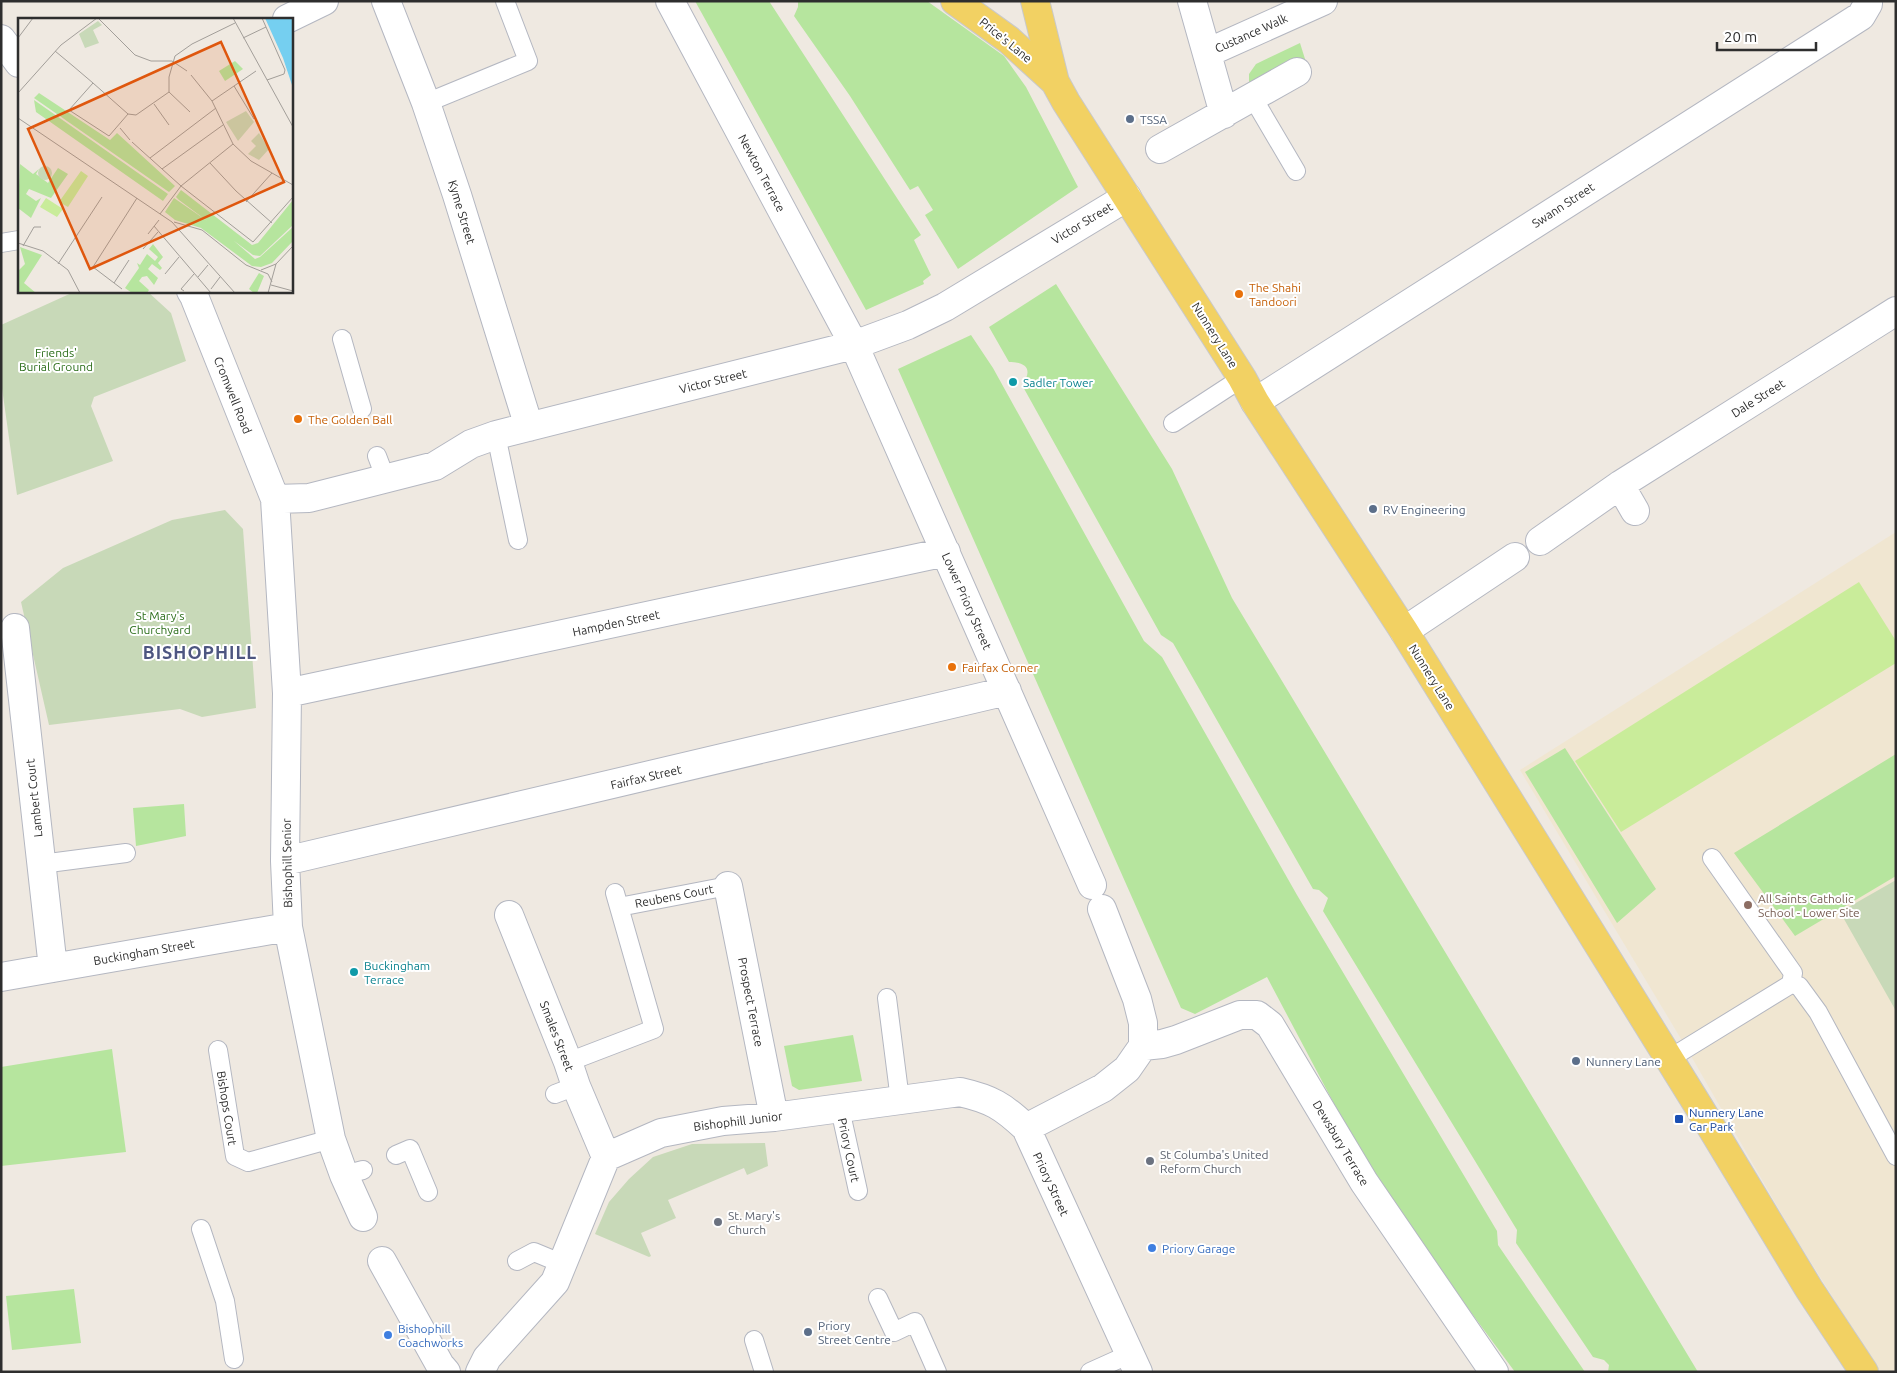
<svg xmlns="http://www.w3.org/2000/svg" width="1897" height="1373" font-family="Ubuntu,sans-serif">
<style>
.education{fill:#f0e6d1}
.green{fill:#b6e59e}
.cemetery{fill:#c8d9b8}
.pitch{fill:#c9ec9a}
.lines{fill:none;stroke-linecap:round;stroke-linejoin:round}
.service-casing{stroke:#b4b7c1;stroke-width:20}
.minor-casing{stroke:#b4b7c1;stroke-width:30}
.primary-casing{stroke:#c9c9c9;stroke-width:30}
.service{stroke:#fff;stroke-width:18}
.minor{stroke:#fff;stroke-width:28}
.primary{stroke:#f2d163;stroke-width:28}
.service-dot{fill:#5c6f8a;stroke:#fff;stroke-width:2}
.food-dot{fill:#e8710a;stroke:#fff;stroke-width:2}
.culture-dot{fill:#0f9aa8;stroke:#fff;stroke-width:2}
.education-dot{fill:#8d6e63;stroke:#fff;stroke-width:2}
.transit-dot{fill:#1a4fb4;stroke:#fff;stroke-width:2}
.worship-dot{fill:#6b7280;stroke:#fff;stroke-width:2}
.shop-dot{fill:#3f7fe0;stroke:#fff;stroke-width:2}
.labels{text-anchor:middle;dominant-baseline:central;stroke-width:4;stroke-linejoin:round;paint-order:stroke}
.street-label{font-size:12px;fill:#2e2e2e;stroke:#fff}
.service-label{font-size:12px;fill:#4e5e75;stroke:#fff;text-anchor:start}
.food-label{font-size:12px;fill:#c56008;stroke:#fff;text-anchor:start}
.park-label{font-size:12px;fill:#2c6e1b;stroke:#fff}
.culture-label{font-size:12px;fill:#0d838f;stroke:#fff;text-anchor:start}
.education-label{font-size:12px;fill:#785e54;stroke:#fff;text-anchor:start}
.transit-label{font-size:12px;fill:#164399;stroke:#fff;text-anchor:start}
.worship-label{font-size:12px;fill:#5b616d;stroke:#fff;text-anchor:start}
.shop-label{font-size:12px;fill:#366cbe;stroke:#fff;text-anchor:start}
.district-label{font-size:18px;font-weight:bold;letter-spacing:1px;fill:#4d5680;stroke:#fff}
.inset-road{fill:none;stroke:#a29e99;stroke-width:1}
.view{fill:#df570e;fill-opacity:0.15;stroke:#df570e;stroke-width:2.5}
.inset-edge{fill:none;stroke:#2e2e2e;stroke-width:2.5}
</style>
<rect width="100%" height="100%" fill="#efe9e1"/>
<path class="education" d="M1896,532V1372H1880L1795,1237L1687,1049L1520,770Z"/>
<path class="green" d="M695,1H769L921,235L914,240L931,275L923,281L924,284L866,310Z
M798,1H927L1004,56L1026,87L1078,187L958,269L925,215L933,210L918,186L910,190L850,96L794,16L798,7Z
M1300,43L1305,59L1249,88V74L1256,64Z
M1056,284L1172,469L1232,598L1698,1372H1608L1609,1365L1604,1360L1593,1357L1516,1243L1517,1230L1323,911L1328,898L1319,890L1313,889L1173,643L1161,635L1022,385C1033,370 1027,362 1009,362L989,327Z
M971,335L993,368L1144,641L1162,657L1297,895L1497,1231L1498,1245L1585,1372H1515L1377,1185L1267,977L1195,1014L1181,1008L898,369Z
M1565,748L1656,889L1617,923L1525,772Z
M1896,754V876L1795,936L1734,853Z
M184,804L186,836L136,846L133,808Z
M853,1035L862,1081L799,1090L792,1086L784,1046Z
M112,1049L126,1152L1,1166V1067Z
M74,1289L81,1343L12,1350L6,1296Z"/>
<path class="cemetery" d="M76,291H147L171,313L186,361L94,397L91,406L113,461L17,495L1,381V325Z
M225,510L243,529L256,708L202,717L180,709L49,725L21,602L63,568L172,520Z
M1896,880V1011L1840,912Z
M765,1143L768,1166L747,1175L744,1168L668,1200L676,1218L641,1233L651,1256L649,1257L595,1234L609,1202L629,1179L653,1157L692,1144Z"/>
<path class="pitch" d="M1859,582L1896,641V663L1621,832L1575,761Z"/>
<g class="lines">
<g class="service-casing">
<path id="service" d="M1253,98L1296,171
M426,103L528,61L505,1
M1,243L19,240
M342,339L362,409
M1173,423L1242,378
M496,435L518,540
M377,456L385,477
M41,864L126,853
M619,907L728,886
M1791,984L1799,986L1818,1012L1896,1156
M887,998L900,1100
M218,1050L235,1156L248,1162L331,1139
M1669,1059L1791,984L1793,973L1712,858
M568,1062L654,1029L615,893
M555,1094L576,1086
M840,1109L858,1191
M396,1155L410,1149L428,1192
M344,1175L363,1170
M201,1229L225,1301L234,1359
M517,1261L534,1252L563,1264
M878,1298L894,1332L915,1322L937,1372
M754,1340L764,1372
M1090,1372L1130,1354"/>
</g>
<g class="minor-casing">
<path id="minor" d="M386,1L426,103L457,195L529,427
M670,1L854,345L1092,885
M1192,1L1224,114
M287,19L324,1
M1,39L19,63
M1207,53L1323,1
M1160,149L1297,72
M191,291L194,296L275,499L287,693L285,861L288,927L331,1139L344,1175L363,1217
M1255,402L1861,16L1868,4V1
M1620,485L1635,511
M275,499L309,498L435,466L471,444L496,435L854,345L908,325L945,307L1127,197
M1540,541L1620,485L1896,311
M15,628L53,968
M1404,631L1515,557
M287,693L946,552
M285,861L1007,691
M728,886L774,1117
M1102,909L1137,999L1143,1023V1046
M509,915L568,1062L576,1086L606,1157
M1,977L288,927
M1143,1046L1162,1044L1176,1040L1240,1015H1257L1270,1025L1364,1182L1494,1372
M382,1261L440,1365L446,1372
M480,1372L487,1358L555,1282L606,1157L661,1133L723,1121L774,1117L960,1092C991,1099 1003,1106 1026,1128
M1138,1372L1026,1128L1103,1088L1127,1069L1143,1046"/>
</g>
<g class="primary-casing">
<path id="primary" d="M955,1L1009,40L1055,82
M1035,1L1055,82L1066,102L1242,378L1255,402L1404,631L1699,1107L1809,1289L1864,1372"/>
</g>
<use href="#service" class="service"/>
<use href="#minor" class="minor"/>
<use href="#primary" class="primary"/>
</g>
<g class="service-dot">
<circle cx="1130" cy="119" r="5"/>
<circle cx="1373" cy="509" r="5"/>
<circle cx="1576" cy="1061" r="5"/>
<circle cx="808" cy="1332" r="5"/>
</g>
<g class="food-dot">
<circle cx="1239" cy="294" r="5"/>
<circle cx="298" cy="419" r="5"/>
<circle cx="952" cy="667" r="5"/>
</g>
<g class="culture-dot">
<circle cx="1013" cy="382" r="5"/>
<circle cx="354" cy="972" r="5"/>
</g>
<circle class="education-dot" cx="1748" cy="905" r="5"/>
<rect class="transit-dot" x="1674" y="1114" width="10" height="10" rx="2.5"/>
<g class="worship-dot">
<circle cx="1150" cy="1161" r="5"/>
<circle cx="718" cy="1222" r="5"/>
</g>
<g class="shop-dot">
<circle cx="1152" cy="1248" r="5"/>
<circle cx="388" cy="1335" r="5"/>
</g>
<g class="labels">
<g class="street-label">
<text transform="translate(1251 33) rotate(-24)">Custance Walk</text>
<text transform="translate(1006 40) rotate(39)">Price's Lane</text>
<text transform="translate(762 173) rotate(62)">Newton Terrace</text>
<text transform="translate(1563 205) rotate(-33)">Swann Street</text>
<text transform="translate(462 212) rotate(73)">Kyme Street</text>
<text transform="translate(1082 223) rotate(-31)">Victor Street</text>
<text transform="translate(1215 335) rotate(58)">Nunnery Lane</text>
<text transform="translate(713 381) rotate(-14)">Victor Street</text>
<text transform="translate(233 395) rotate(68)">Cromwell Road</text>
<text transform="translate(1758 398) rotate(-32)">Dale Street</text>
<text transform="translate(967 601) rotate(66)">Lower Priory Street</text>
<text transform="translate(616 623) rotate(-12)">Hampden Street</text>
<text transform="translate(1432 677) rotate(58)">Nunnery Lane</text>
<text transform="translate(646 777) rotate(-13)">Fairfax Street</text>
<text transform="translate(34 798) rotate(-96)">Lambert Court</text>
<text transform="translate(287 863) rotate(-91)">Bishophill Senior</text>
<text transform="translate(674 896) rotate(-11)">Reubens Court</text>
<text transform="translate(144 952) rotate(-10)">Buckingham Street</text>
<text transform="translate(751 1002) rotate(79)">Prospect Terrace</text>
<text transform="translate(557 1036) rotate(69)">Smales Street</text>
<text transform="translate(227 1108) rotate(81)">Bishops Court</text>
<text transform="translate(738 1121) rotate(-7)">Bishophill Junior</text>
<text transform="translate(1341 1143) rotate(59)">Dewsbury Terrace</text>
<text transform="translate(849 1150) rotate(78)">Priory Court</text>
<text transform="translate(1051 1184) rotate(65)">Priory Street</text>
</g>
<g class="service-label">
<text x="1140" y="119">TSSA</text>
<text x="1383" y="509">RV Engineering</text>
<text x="1586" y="1061">Nunnery Lane</text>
<text x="818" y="1325">Priory<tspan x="818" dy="14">Street Centre</tspan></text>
</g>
<g class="food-label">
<text x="1249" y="287">The Shahi<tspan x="1249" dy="14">Tandoori</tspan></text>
<text x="308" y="419">The Golden Ball</text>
<text x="962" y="667">Fairfax Corner</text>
</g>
<g class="park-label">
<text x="56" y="352">Friends'<tspan x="56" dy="14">Burial Ground</tspan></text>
<text x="160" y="615">St Mary's<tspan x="160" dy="14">Churchyard</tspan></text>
</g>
<g class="culture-label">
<text x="1023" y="382">Sadler Tower</text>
<text x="364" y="965">Buckingham<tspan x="364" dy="14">Terrace</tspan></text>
</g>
<g class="education-label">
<text x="1758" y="898">All Saints Catholic<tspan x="1758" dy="14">School - Lower Site</tspan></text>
</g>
<g class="transit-label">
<text x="1689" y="1112">Nunnery Lane<tspan x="1689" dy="14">Car Park</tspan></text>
</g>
<g class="worship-label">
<text x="1160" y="1154">St Columba's United<tspan x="1160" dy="14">Reform Church</tspan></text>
<text x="728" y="1215">St. Mary's<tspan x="728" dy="14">Church</tspan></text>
</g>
<g class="shop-label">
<text x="1162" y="1248">Priory Garage</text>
<text x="398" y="1328">Bishophill<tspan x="398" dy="14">Coachworks</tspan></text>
</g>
<g class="district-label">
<text x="200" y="652">BISHOPHILL</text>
</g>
</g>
<g transform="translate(18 18)">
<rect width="275" height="275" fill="#efe9e1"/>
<path d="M217,43L225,51L207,63L201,53ZM21,75L92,122L99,115L157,168L151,174L148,172L16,80ZM16,82L150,176L145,183L18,94ZM2,146L15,156L21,151L18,156L30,165L40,150L50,156L33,180L11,171L8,176L18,183L23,180L13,200L0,190ZM163,172L234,227L240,225L275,182V207L242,238L235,237L161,182L158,179ZM156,180L208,216L237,241L242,239L275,209V223L254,245L243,249L234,248L183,210L157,202L147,194ZM135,226L145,239L140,245L144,250L142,252L134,246L130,251L140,260L136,267L129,258L124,259L121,263L131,272L129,275H114L107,270L121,250L119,245L122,247L129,236L137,243L140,239L131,231ZM2,229L24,237L6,265L18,275H0V253L7,246ZM241,255L246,258L239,275H236L231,271Z" fill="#b6e59e"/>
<path d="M80,3L84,7L75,12L81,25L67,30L61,16ZM228,93L236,104L220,123L208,104ZM241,115L251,131L241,142L230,136L238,128L233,123ZM20 155a7 7 0 1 1 14 0a7 7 0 1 1-14 0Z" fill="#c8d9b8"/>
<path d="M63,153L70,158L50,189L41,184ZM28,180L45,191L39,199L22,189Z" fill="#c9ec9a"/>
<path d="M247,0H275V70L265,40Z" fill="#75cff0"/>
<path class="inset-road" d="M80,0L117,37L133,43H154L169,53M215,0L275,109M244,0L267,52L266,56L249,62M0,20L15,0M225,20L248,9M37,33L55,48L75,65L110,96L91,118L51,92L75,65M173,57L194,83L215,126L233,143L275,167M216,68L236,101M151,74L172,94M0,75L43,27L79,0M194,83L238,53M136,86L151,107M110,96L118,97L151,74V59L157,38L174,26L217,5M0,100L154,204L217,275M102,110L112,122M114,124L163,168L235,224L275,179M132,140L198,90M192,145L218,173L254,205M144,151L205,107M228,184L254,155M142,196L163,168L215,126M156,204L184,212L228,247L250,256L254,264M136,208L193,275M130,216L141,202M0,225L25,233L50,252L62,275M5,228L16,209H23M125,231L140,214M40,246L84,179M243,252L258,246L275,228M147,256L161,239M180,259L190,247M96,265L111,242M253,267L275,273M104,271L75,249L119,180M193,271L202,259M166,273L163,271L176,256M250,275L258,246"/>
<path class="view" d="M203,24L266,164L72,251L10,111Z"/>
<rect width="275" height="275" class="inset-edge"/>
</g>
<rect width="1897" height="1373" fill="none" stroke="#2e2e2e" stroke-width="5"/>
<path d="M1717 42v8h99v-8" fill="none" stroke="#2e2e2e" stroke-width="2.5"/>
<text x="1724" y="42" font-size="15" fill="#2e2e2e" stroke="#ffffff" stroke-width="4" paint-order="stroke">20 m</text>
</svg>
